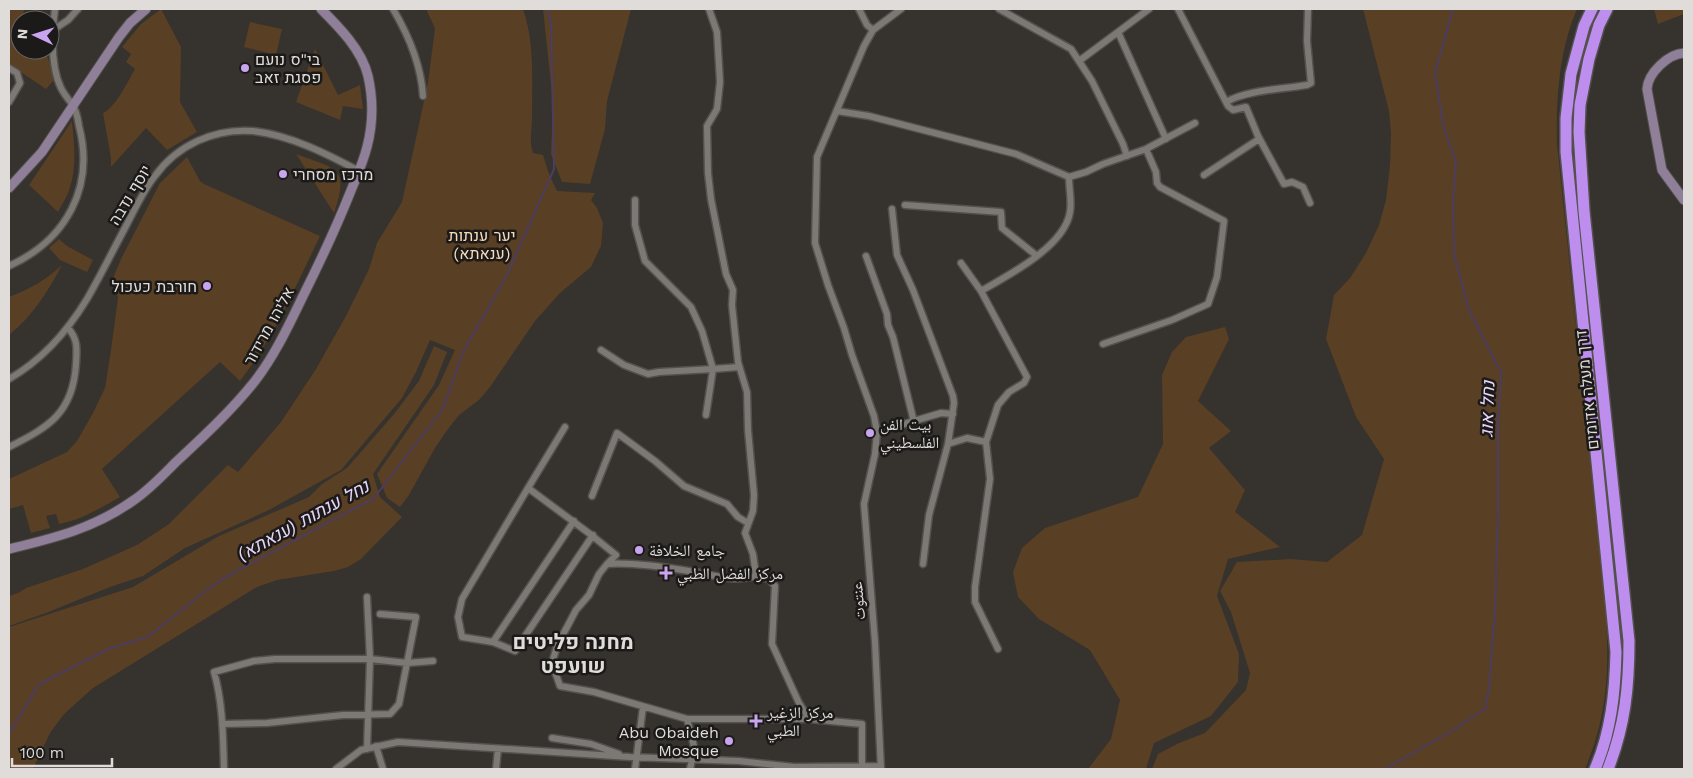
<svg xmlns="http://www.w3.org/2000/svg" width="1693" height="778" font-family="'Work Sans','Noto Naskh Arabic',Heebo,sans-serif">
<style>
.green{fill:#593f24}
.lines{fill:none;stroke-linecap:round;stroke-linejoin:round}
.stream{stroke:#4d3d5f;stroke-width:2}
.street-casing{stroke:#53504d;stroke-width:9}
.secondary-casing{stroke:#53504d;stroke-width:11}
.highway-casing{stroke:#53504d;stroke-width:14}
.street{stroke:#7c7874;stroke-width:6}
.secondary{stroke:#907f99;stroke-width:9}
.highway{stroke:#be8eee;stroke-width:11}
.poi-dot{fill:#c8a5ee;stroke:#1c1a18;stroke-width:2}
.labels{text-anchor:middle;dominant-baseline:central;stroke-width:5;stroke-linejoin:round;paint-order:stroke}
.poi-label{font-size:16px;fill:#dfdcda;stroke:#1c1a18;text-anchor:start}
.street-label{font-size:16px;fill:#dfdcda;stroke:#1c1a18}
.park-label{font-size:16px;fill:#f9dabb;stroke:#1c1a18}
.water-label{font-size:18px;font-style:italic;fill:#e7d6fb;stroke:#1c1a18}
.district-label{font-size:21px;font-weight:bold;fill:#dfdcda;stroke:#1c1a18}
</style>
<rect width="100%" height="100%" fill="#36322e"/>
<path class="green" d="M9,9H24L23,20H20L21,51L31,56L47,55L54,80L46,89L9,64Z
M161,9L181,47L180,102L197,132L167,150L146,128L111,167V158L103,113C116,107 128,81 135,69L126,62L131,54L122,47L141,24Z
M426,9H523C535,43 532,82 532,118C532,129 529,142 533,153L543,155L549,174L557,191L595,193L591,200L597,208L603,223L601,246L591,267L560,293L535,321L490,387L479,400L459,415L448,429L435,448L409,495L400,507L387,498L377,474L439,385L455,350L430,340L416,372L402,398L341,470L269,510L185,548L143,576L110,587L46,613L9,626V596L18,593L26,588L83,569L137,545L169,524L228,465L238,472L281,422L316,369L347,314L369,269L377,243L402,202L428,83L435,28Z
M543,9H631L607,101L605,129L590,184L562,182L551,154L553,103Z
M1363,9H1577C1559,51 1556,98 1557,144L1606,613C1609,671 1608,715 1585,769H1152L1158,754L1179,743L1205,733L1246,690L1250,673L1231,612L1220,591L1237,562L1291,559L1327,562L1362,535L1384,459L1356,417L1326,339L1334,295L1350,278L1366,253L1379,225L1386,200L1390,165L1391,133L1389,111Z
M1654,9H1684V14L1658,24Z
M250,22L282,29L276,55L244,47Z
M315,49L338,95L360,85L363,109L343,106L340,120L296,102Z
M72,121C74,142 77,167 70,187C68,196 62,204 58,212L29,185Z
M296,154C336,169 350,167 334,213Z
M187,157L200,181L204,184L320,236C296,286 274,337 240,381L220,362L102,469L120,497C101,508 81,520 59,524L56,514L46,516L50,528L31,533L23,505L9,509V479L67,452L77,441L93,413L105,388L111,350L118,298L113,278L121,259L160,183Z
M59,239L67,246L93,260L87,272L60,260L49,248Z
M62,265C48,291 33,316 9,335V297C30,289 46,280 62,265Z
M1225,327L1229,339L1198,401L1231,431L1209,448L1245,490L1235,512L1280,547L1228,559L1217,596L1239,654L1238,682L1211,716L1154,743L1146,769H1088L1111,739L1120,700L1090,650L1039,619L1018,597L1013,572L1022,548L1045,528L1138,497L1163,444L1162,375L1172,352L1186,337Z
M434,346L447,352L434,385L373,474L380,497L402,517L361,559L348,567L334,571L277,580L257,587L93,688L64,714L50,733L33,769H9V627L133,587L219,536L309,497L322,484L347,468L394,414L419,381Z"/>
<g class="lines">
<path class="stream" d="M9,734L39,684L108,649L147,637L220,580L374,498L443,409L463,352L506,277L554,169L551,24L547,9
M1385,769L1455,729L1485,709L1489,688L1495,610L1498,512V422L1501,372L1469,311L1454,254L1453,203L1456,163L1443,124L1435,73L1453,9"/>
<g class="street-casing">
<path id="street" d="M393,9C409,36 421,64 423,96
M859,9L867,25L873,30L864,46L817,157L815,243L828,285L844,328L852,355L874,416L877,432L875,454L864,504L875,642L881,769
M999,9L1071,49L1092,81L1123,144L1127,156
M1178,9L1228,106L1233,110L1246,107L1258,136L1284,184L1292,182L1303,187L1310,203
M53,30L68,20L78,9
M873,30L901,9
M1118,32L1166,139
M1079,61L1149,9
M9,68L17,73L20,83L9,102
M1226,102C1247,90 1283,89 1307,85L1311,83L1307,41L1308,9
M837,111L869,116L1016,154L1069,177
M1204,175L1259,139
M635,200V225L645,261L691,307L702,331L713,369L739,367
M905,205L1001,212L1002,228L1037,256
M892,209L897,255L913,290L953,396L954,403L948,444L929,515L923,564
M866,256L887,314L888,325L893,337L914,422
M961,263L981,291L1027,377L1024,383L1009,392L998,405L986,442L990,479L975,587V602L998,649
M9,266C66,240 95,188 79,126C78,119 76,110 72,104C68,99 64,94 61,88C50,65 52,33 55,9
M981,291C1009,275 1065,246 1070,212C1072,201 1069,189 1069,177L1086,172L1103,164L1146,149L1195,123
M1103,344L1172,320L1208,304L1217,277L1224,221L1160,187L1157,183L1156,172L1146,149
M601,350L624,365L648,374L659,372L713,369L706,415
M9,379C42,360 67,332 87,299C101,275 113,250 126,226C135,209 143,191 155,176C177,145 215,128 253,131C290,135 327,154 359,171
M565,427L528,488L590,534L616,555L607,564
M877,432L941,413L953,414
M948,444L967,438L986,442
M9,447C49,427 73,413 76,364C77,349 78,339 68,328
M528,488L462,599L458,617L462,637L493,642L574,521
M592,496L617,433L655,461L684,486L727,504L738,517L748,523
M756,576L769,579L775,586L772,644L799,703L809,719
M493,642L515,651L593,535
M687,719H809L862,724V766
M222,724L267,723L343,715L390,714L399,704L416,617L380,614
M552,738L591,744L619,754
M376,746L383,769
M367,749L370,659L367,597
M707,760L695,750L687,719L594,692L560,686L552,663L557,646L576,610L589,595L599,574L607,564C631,562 671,568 695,572C716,576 735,582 756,576L753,554L745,533L753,511L754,495L748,430L747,392L738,362L732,305L733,290L726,274L711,199L708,173L707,126L717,109L720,82L717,32L709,9
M224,769C223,737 223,703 214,672L254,661L275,659H370L407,663L433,661
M336,769L361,750L398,742L630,757L739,761L794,767L881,766
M496,769L498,749
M635,769L643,707
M690,769L692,760"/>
</g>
<g class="secondary-casing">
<path id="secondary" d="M1684,53C1668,54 1648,73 1647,89L1662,170L1684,200
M9,188L42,152L119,37L130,23L146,9
M9,549C55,538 95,528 134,500C150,489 163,475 176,462C203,437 232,410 255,381C275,355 289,325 303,296C320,262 336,228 350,193C356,178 363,163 367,147C373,124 373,98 368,76C362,50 339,27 321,9"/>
</g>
<g class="highway-casing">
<path id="highway" d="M1592,9L1584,26L1571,74L1566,118V152L1616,652C1615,693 1611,732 1595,769
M1607,9L1599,25L1589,59L1580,105L1579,132L1584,211L1629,641C1629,687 1625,726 1608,769"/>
</g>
<use href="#street" class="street"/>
<use href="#secondary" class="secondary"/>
<use href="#highway" class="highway"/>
</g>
<g class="poi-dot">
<circle cx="245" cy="68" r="5"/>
<circle cx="283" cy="174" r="5"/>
<circle cx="207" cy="286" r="5"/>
<circle cx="870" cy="433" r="5"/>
<circle cx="639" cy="550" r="5"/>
<path d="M663.5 565.5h5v5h5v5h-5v5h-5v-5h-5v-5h5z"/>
<path d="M753.5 713.5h5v5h5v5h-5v5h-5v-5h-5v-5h5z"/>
<circle cx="729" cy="741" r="5"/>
</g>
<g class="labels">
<g class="poi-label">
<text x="255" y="59">בי"ס נועם<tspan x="255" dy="18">פסגת זאב</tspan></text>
<text x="293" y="174">מרכז מסחרי</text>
<text x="197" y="286" text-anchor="end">חורבת כעכול</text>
<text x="880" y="424">بيت الفن<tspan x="880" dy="18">الفلسطيني</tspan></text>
<text x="649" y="550">جامع الخلافة</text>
<text x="677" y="573">مركز الفضل الطبي</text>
<text x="767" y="712">مركز الزغير<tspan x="767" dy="18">الطبي</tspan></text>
<text x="719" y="732" text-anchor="end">Abu Obaideh<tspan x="719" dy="18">Mosque</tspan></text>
</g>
<g class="street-label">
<text transform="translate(130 195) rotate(-59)">יוסף נדבה</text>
<text transform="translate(269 326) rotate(-61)">אליהו מרידור</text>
<text transform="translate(1587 390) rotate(-96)">דרך מעלה אדומים</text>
<text transform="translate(858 601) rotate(-95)">عنتوت</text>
</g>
<g class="park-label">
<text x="482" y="235">יער ענתות<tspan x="482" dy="18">(ענאתא)</tspan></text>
</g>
<g class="water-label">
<text transform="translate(1487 409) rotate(-88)">נחל אוג</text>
<text transform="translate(303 520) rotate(-29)">נחל ענתות (ענאתא)</text>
</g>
<g class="district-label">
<text x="573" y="641">מחנה פליטים<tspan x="573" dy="24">שועפט</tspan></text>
</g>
</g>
<rect width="1693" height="778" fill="none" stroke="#dfdcda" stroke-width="20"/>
<g transform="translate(35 35) rotate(274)"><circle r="24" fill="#1c1a18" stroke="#6a6866"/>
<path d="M0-4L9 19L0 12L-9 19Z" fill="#c8a5ee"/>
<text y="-8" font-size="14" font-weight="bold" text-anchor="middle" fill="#dfdcda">N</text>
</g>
<path d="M12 758v8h100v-8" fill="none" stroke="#dfdcda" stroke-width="2.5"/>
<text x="20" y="758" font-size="15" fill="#dfdcda" stroke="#1c1a18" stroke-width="4" paint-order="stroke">100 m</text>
</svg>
